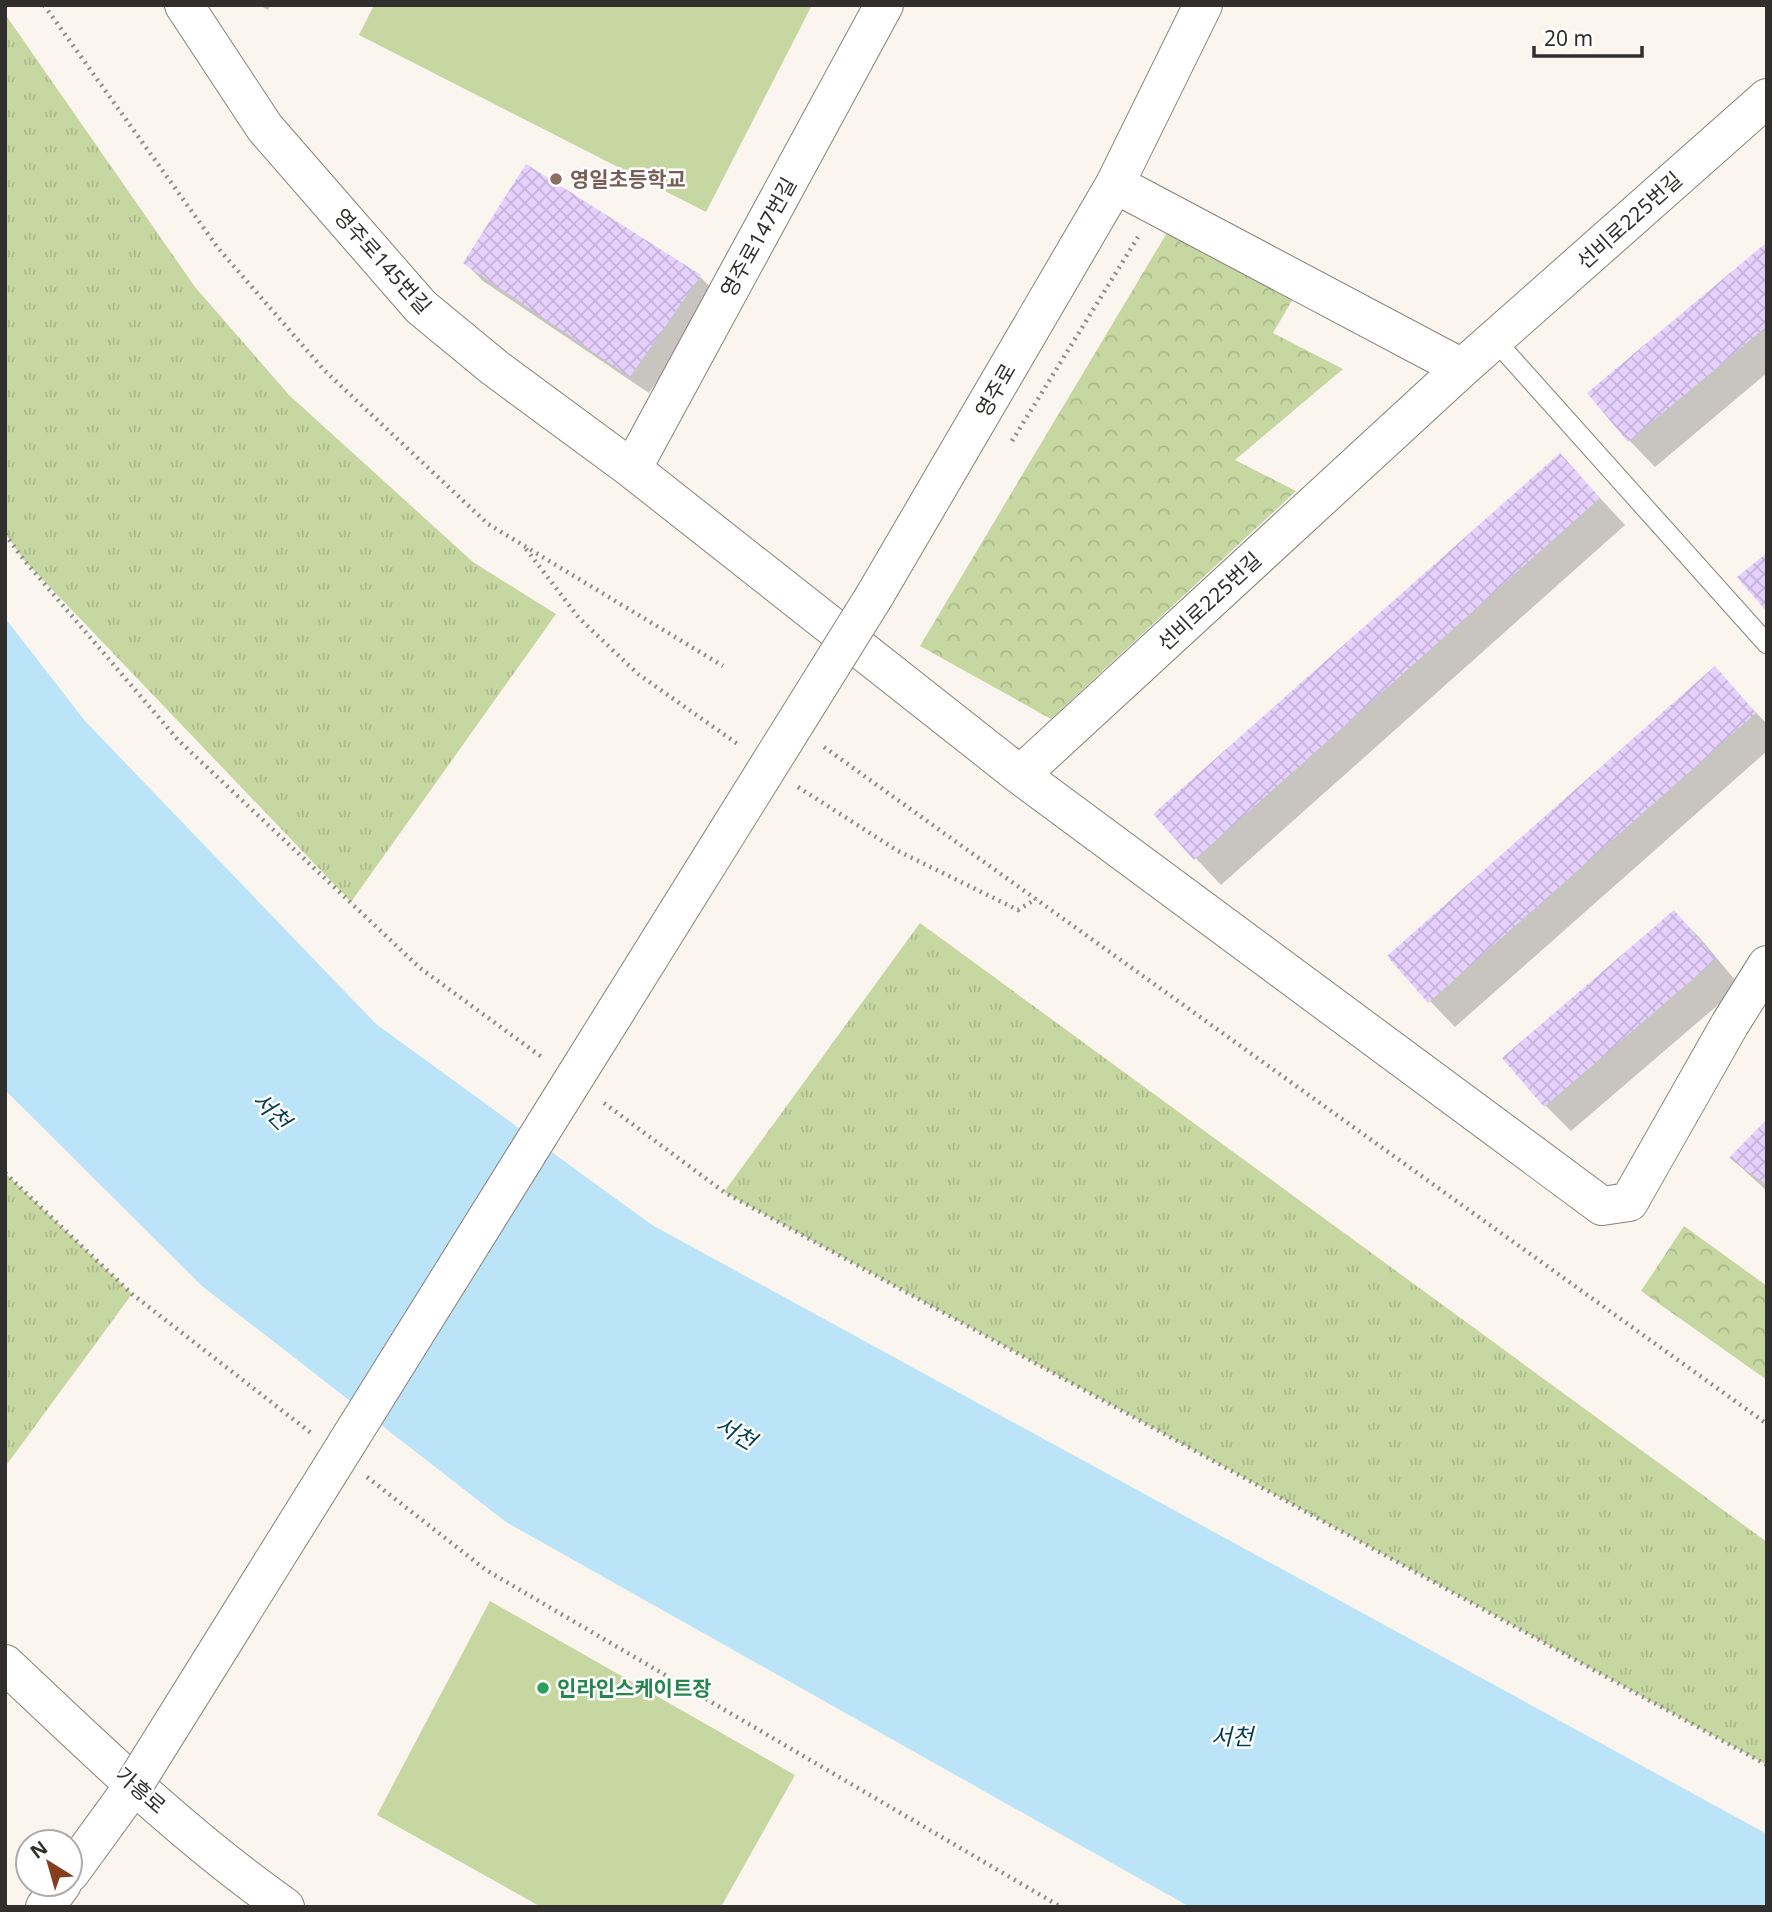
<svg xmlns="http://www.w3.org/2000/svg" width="1772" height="1912" font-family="'Noto Sans','Noto Sans KR',sans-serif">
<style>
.grass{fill:url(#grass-tufts)}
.park{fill:url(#park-crowns)}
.garden{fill:#c7d7a1}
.water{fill:#bce4f8}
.shadow{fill:#0003}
.building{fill:url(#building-cross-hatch)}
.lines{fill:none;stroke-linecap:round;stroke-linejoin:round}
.lane-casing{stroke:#86827d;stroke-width:21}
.street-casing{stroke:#86827d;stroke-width:40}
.secondary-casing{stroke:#86827d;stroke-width:40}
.path{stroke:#908d89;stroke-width:4.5;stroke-dasharray:2 5;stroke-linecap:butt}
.lane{stroke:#fff;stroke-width:19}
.street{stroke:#fff;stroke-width:38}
.secondary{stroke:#fff;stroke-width:38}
.secondary-bridge-casing{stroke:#86827d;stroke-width:40;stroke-linecap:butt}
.secondary-bridge{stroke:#fff;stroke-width:38}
.education-dot{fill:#8d6e63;stroke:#fff;stroke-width:2.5}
.leisure-dot{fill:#2e9e5b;stroke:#fff;stroke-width:2.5}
.labels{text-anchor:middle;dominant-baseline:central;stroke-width:5;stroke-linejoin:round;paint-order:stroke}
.education-label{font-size:21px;font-weight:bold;fill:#785e54;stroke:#fff;text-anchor:start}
.street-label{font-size:21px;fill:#312f2d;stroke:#fff}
.leisure-label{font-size:21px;font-weight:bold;fill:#27864d;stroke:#fff;text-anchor:start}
.water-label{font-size:23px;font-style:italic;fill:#003e54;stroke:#fff}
</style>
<defs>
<pattern id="grass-tufts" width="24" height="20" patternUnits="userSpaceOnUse" patternTransform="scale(1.75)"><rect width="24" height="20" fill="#c7d7a1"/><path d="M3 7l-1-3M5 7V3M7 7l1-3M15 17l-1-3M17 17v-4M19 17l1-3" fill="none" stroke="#abb98b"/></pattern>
<pattern id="park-crowns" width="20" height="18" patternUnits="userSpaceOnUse" patternTransform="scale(1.75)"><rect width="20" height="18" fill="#c7d7a1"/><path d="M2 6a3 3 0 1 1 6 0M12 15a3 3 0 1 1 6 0" fill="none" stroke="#abb98b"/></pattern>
<pattern id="building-cross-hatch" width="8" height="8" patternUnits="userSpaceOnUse" patternTransform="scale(1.75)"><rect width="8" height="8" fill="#e5d0fe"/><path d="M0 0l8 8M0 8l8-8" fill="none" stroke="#c5b3da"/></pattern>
</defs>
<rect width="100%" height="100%" fill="#faf5ef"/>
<path class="grass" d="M5,14L195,287L289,395L473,562L556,614L351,902L24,560L5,533Z
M920,923L1767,1542V1765L724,1192Z
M5,1173L132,1294L5,1467Z"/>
<path class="park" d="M1168,231L1294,297L1273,333L1343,369L1235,460L1296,491L1051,719L920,646Z
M1684,1226L1767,1286V1380L1641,1291Z"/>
<path class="garden" d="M374,5H812L706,212L359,35Z
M490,1601L795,1775L721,1907H541L377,1815Z"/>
<path class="water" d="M5,618L85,721L376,1024L652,1225L1767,1834V1907H1190L506,1522L202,1286L5,1090Z"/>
<path class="shadow" d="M259,5H271L268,10Z
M527,167L700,277L718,294L649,393L483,281L465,263Z
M1767,244V373L1655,467L1630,441L1589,393Z
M1560,455L1625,525L1221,885L1155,815Z
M1714,669L1767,724V751L1455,1027L1430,1001Z
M1674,912L1700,938L1740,986L1571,1131L1545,1105Z
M1767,1123V1191L1731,1158Z"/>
<path class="building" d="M526,164L701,275L630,377L463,263Z
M1767,242V326L1628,442L1587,393Z
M1560,453L1600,498L1194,860L1153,814Z
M1767,553V612L1737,577Z
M1715,666L1756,713L1428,1003L1387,956Z
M1674,910L1716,959L1544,1107L1502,1058Z
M1767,1119V1185L1729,1158Z"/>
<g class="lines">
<g class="lane-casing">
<path id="lane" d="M1494,339L1767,644"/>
</g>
<g class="street-casing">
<path id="street" d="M184,5L265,128L421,307L495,368L632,469L1020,775L1602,1206L1629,1202L1730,1024L1767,965
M1115,184L1462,368
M632,469L884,5
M1020,775L1462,368L1767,98"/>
</g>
<g class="secondary-casing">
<path id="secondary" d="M875,595L1115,184L1203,5
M5,1664C95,1749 184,1836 285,1907
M70,1873L134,1785
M45,1907L62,1884"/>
</g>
<path class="path" d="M44,5L218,248L324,370L488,524L723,666
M1012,441L1138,237
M5,534L24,560L178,740L420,968L543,1058
M526,549L579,618L638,674L739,745
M824,747L1767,1424
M798,787L898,851L1018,910L1036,899
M604,1103L724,1192L1767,1765
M5,1173L132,1294L311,1433
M367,1477L486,1570L1061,1907"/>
<use href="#lane" class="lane"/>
<use href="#street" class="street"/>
<use href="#secondary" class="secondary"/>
<g class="secondary-bridge-casing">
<path id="secondary-bridge" d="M134,1785L875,595"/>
</g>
<use href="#secondary-bridge" class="secondary-bridge"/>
</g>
<circle class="education-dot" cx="556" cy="179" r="7"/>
<circle class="leisure-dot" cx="543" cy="1688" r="7"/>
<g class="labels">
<g class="education-label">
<text x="570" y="179">영일초등학교</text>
</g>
<g class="street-label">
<text transform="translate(1629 220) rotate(-42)">선비로225번길</text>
<text transform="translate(758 237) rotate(-61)">영주로147번길</text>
<text transform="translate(383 261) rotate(48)">영주로145번길</text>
<text transform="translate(995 390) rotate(-60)">영주로</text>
<text transform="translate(1209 601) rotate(-43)">선비로225번길</text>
<text transform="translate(141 1790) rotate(41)">가흥로</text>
</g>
<g class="leisure-label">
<text x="557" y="1688">인라인스케이트장</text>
</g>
<g class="water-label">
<text transform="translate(272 1110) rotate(45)">서천</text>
<text transform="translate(736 1432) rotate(30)">서천</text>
<text x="1232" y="1736">서천</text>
</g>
</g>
<rect width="1772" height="1912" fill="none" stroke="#312f2d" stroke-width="14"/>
<g transform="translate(49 1863) rotate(323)"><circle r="33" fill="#ffffff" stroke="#adacab" stroke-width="2"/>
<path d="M0-5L12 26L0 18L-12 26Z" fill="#853e1e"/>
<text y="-10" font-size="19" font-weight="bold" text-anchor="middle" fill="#312f2d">N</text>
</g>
<path d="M1534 46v10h108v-10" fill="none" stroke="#312f2d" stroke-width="3.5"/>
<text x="1544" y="46" font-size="21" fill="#312f2d" stroke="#ffffff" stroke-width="5" paint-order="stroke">20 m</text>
</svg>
